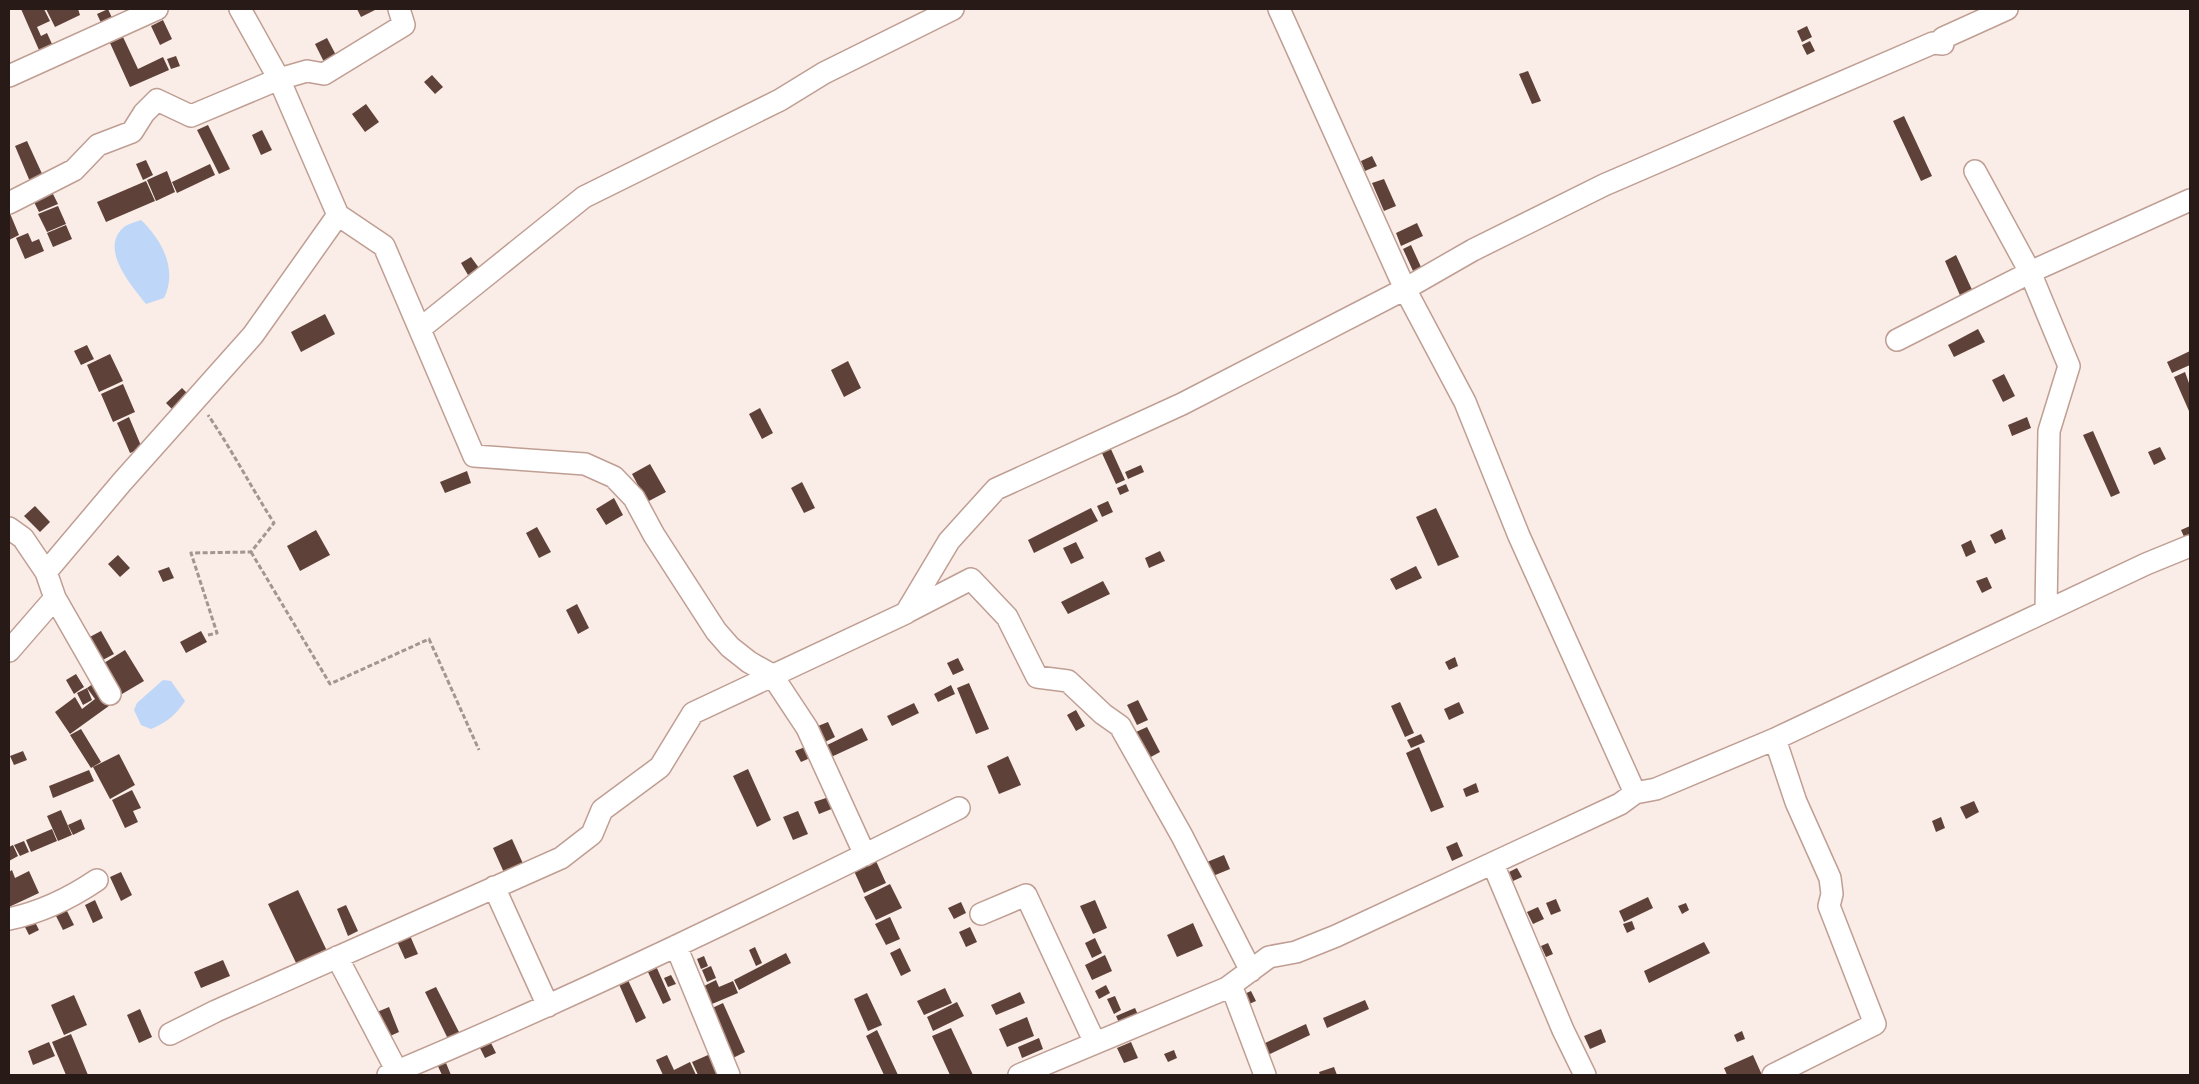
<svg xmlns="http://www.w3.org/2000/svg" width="2199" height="1084" font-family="Lato,sans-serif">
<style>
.water{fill:#bed6f7}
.building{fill:#5e4239}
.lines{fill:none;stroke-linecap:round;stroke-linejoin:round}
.minor-casing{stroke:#bf9e93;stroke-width:24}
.path{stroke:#a39591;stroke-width:3;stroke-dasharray:5 2.5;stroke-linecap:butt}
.minor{stroke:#fff;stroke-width:21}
</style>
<rect width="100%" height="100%" fill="#faece7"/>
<path class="water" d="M141,220C162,240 178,270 164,298L146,304C133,287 99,250 123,228C127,224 136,222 141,220Z
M163,680L171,681L185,701C175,716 167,722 151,729L141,725L134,710L137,703Z"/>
<path class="building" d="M21,9H44L50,21L37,27L41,36L47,33L52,44L39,50Z
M46,9H78L80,15L55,27Z
M108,9L113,20L102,25L97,14Z
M357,9H377L361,17Z
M163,20L172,39L160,45L151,26Z
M1807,26L1812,37L1802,42L1797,31Z
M123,37L138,69L163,57L169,70L130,87L110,43Z
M327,38L338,59L326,66L315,44Z
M1810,41L1815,51L1807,55L1802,45Z
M176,56L180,66L171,69L167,59Z
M1528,71L1541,101L1532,104L1519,74Z
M432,75L443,87L435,94L424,82Z
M366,104L379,122L365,132L352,114Z
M1904,116L1932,176L1921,181L1893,121Z
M208,125L230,169L219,174L197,130Z
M262,130L272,150L261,155L252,135Z
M27,141L44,178L31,184L15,146Z
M1372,156L1377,166L1365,171L1361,161Z
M146,160L153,175L143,180L136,164Z
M210,164L215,175L177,193L172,182Z
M167,171L175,192L156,201L147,180Z
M1384,179L1396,206L1384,211L1372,183Z
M146,181L155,201L106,222L97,202Z
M52,192L58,204L39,212L33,200Z
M58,206L66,224L47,232L38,214Z
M9,211L19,235L9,240Z
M1417,223L1423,236L1401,246L1396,233Z
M66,225L72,239L53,247L47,233Z
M28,233L32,242L39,239L44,251L25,259L16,238Z
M1411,245L1421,267L1413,271L1403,249Z
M1956,255L1974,294L1962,300L1945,261Z
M471,257L479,268L468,275L461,263Z
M325,314L335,334L301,352L291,332Z
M1978,329L1985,342L1954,357L1948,345Z
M87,345L94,359L81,365L74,351Z
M2190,351V365L2172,373L2167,362Z
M110,354L123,381L99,392L87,365Z
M848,361L861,388L844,397L831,370Z
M2185,372L2190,386L2189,411L2174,377Z
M2004,374L2015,396L2003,402L1992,380Z
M123,384L135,412L113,422L101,394Z
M182,388L192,398L177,414L166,403Z
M760,408L773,433L762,439L749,414Z
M129,417L142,448L130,453L117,423Z
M2027,417L2031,428L2012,436L2008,425Z
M2093,431L2120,493L2111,497L2083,435Z
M1110,447L1125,480L1116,484L1101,451Z
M2160,447L2166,459L2154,465L2148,452Z
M650,464L666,492L647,502L632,474Z
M1141,465L1144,472L1128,479L1125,472Z
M467,471L471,483L445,493L440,482Z
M802,482L815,508L804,513L791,488Z
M1126,484L1129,491L1120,495L1117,488Z
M614,498L623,515L606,525L596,509Z
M1108,501L1113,512L1102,517L1097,506Z
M35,506L50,522L40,532L24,516Z
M1091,508L1098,521L1034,553L1028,540Z
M1436,508L1459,557L1438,566L1416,517Z
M2190,526V539L2186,541L2181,530Z
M537,527L551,552L539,558L526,533Z
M2002,529L2006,539L1995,544L1990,535Z
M316,530L330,555L300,571L287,546Z
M1971,540L1976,552L1966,557L1961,545Z
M1076,542L1084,558L1071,564L1063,548Z
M1160,551L1165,561L1149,568L1145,558Z
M118,555L130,568L120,577L108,564Z
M1416,566L1422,578L1396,590L1390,579Z
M169,567L174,578L163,582L158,571Z
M1987,577L1992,588L1982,593L1976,581Z
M1103,581L1110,594L1068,614L1061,602Z
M577,604L589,628L578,634L566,610Z
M101,631L114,654L99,662L86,639Z
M201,631L207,642L186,653L180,642Z
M125,650L144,681L122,694L104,663Z
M1455,657L1458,666L1449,670L1445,662Z
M958,658L964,670L953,675L947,663Z
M76,674L84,687L74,694L66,680Z
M97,681L113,703L70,734L55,712L75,697L82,709L95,699L87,688Z
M969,683L989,729L976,734L957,688Z
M951,685L955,694L938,702L934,694Z
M87,688L92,700L83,705L77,693Z
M1138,700L1148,720L1137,725L1127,705Z
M1400,702L1414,733L1405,737L1391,706Z
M1459,702L1464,713L1449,720L1444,709Z
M914,703L919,713L892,726L887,716Z
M1076,710L1085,726L1076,731L1067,715Z
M828,722L835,737L821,744L813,728Z
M1147,727L1160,752L1149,758L1136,732Z
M862,728L868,740L829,758L823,747Z
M81,729L101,762L91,768L70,735Z
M1421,734L1425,742L1411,748L1407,740Z
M805,747L810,758L801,762L795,751Z
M1419,747L1444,807L1431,812L1406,753Z
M23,751L27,760L14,765L10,756Z
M119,754L135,785L110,799L93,767Z
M1008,756L1021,785L999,794L987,766Z
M748,769L771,820L757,827L733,776Z
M89,770L94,781L53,798L49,786Z
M1476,783L1479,792L1466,797L1463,789Z
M132,790L141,808L133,811L138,822L125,828L112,800Z
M829,797L834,808L819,814L814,802Z
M1974,801L1979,812L1966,819L1960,807Z
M61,810L72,835L58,841L47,816Z
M798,811L808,834L793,840L783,817Z
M1941,817L1945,828L1936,832L1932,821Z
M81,819L85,829L73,835L68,825Z
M52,829L57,841L31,852L26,840Z
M512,839L525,868L506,877L493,848Z
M24,841L29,852L20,856L14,845Z
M1457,842L1463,856L1452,861L1446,847Z
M13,845L18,856L9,861V847Z
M1224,855L1230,869L1213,876L1207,862Z
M876,861L886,883L864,893L854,871Z
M1517,868L1522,877L1513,881L1509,872Z
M12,870L15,878L29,871L39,893L9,907V872Z
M121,872L132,895L121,901L110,877Z
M890,884L902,908L876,920L864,897Z
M298,890L327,951L297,965L268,904Z
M1648,897L1653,908L1624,922L1619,911Z
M1556,899L1561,911L1551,915L1546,903Z
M95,900L103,918L93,923L85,905Z
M1095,900L1107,928L1093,934L1080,906Z
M961,902L966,913L954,919L948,908Z
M1686,903L1689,910L1682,914L1678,906Z
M346,905L358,931L348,936L337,909Z
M65,907L74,925L63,930L54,912Z
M1538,907L1544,919L1533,924L1527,912Z
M890,917L900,939L886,945L875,924Z
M34,920L39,930L29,935L24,925Z
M1632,921L1635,929L1627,933L1623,924Z
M1193,923L1203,946L1177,957L1167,935Z
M970,927L977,942L966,947L959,932Z
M408,931L418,954L405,959L395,937Z
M1095,938L1102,953L1092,958L1085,943Z
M1704,942L1710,953L1649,983L1644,971Z
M1548,943L1553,954L1546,957L1541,946Z
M755,947L762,963L756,966L749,950Z
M900,948L911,971L901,976L890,953Z
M786,953L791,963L739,990L734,980Z
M1105,955L1112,971L1092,980L1085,965Z
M704,956L708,966L701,969L697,959Z
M223,960L230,976L201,988L194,972Z
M656,966L671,1000L663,1004L647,970Z
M711,966L716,978L707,982L702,970Z
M671,975L676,984L668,987L664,978Z
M627,978L646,1018L636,1023L618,982Z
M716,980L719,987L733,981L738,993L712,1004L704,986Z
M1106,985L1110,993L1099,999L1095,991Z
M436,987L461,1036L449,1041L425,992Z
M945,988L952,1003L924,1015L917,1001Z
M1251,991L1256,1001L1247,1005L1242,995Z
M1020,992L1025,1003L996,1015L991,1005Z
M867,993L882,1025L868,1031L854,999Z
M74,995L87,1025L64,1035L51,1005Z
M1115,996L1121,1010L1114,1014L1107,999Z
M1365,1000L1369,1009L1327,1028L1323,1018Z
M957,1002L964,1016L933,1031L927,1017Z
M723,1003L745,1052L733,1058L710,1009Z
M389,1007L399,1032L388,1037L377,1012Z
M1135,1008L1139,1017L1120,1025L1116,1016Z
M140,1009L152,1037L139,1043L127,1015Z
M1027,1017L1034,1036L1007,1047L999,1029Z
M1306,1024L1310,1035L1268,1055L1263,1044Z
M951,1028L973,1075H950L932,1036Z
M1601,1029L1606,1042L1590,1049L1584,1036Z
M877,1030L898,1075H884L866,1036Z
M1742,1031L1745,1039L1737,1042L1734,1035Z
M71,1034L88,1075H66L52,1042Z
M1039,1038L1043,1049L1022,1058L1018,1047Z
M489,1039L496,1053L485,1058L478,1044Z
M49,1042L55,1056L33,1065L28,1051Z
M1131,1042L1138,1058L1124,1063L1117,1048Z
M1174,1050L1177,1058L1168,1062L1164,1054Z
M715,1052L718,1075H698L692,1062Z
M667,1055L674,1070L690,1062L696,1075H663L656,1060Z
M1753,1055L1762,1075H1727L1724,1068Z
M443,1059L446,1063L451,1075H442L436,1062Z
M1334,1067L1337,1075H1320L1319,1072Z"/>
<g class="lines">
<g class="minor-casing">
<path id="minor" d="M240,9L279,79L338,215L384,246L474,456L585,464L614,477L634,498L654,535L716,631L730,647L749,662L772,675L807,728L865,855
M1279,9L1405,289L1465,402L1519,536L1635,793
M9,76L157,9
M1975,171L2030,272L2069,366L2049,431L2046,610
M9,203L74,170L98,145L132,132L144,113L157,100L191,116L279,79L307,71L324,74L404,25L399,9
M421,328L584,197L780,100L824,73L953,9
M1897,340L2039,268L2190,200
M9,528L23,538L46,572
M55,598L110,694
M907,612L971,579L1007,617L1037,677L1068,681L1103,714L1120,726L1182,836L1251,971
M9,651L55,598L46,572L122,482L253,335L338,215
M1493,864L1563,1030L1585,1075
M494,887L548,1006
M981,914L1026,895L1095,1043
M9,919C42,912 69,899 97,880
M676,946L729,1075
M337,957L399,1075
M1231,985L1265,1075
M170,1034L216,1011L561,858L592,834L602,810L660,767L693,713L906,613L949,541L996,489L1182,404L1405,289L1473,250L1604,185L1933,43L1943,44V38L2007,9
M388,1075C582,994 770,902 959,808
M1019,1075L1227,988L1269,957L1296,952L1336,936L1620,804L1635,793L1656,789L1775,739L2146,564L2190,546
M1773,1075L1875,1024L1829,906L1832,894L1830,878L1796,802L1775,739"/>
</g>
<path class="path" d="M251,552L330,684L429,639L479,750
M208,635L217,633L191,553L251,552L274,523C251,487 232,450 208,415"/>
<use href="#minor" class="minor"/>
</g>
<rect width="2199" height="1084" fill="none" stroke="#281b17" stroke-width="20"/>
</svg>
